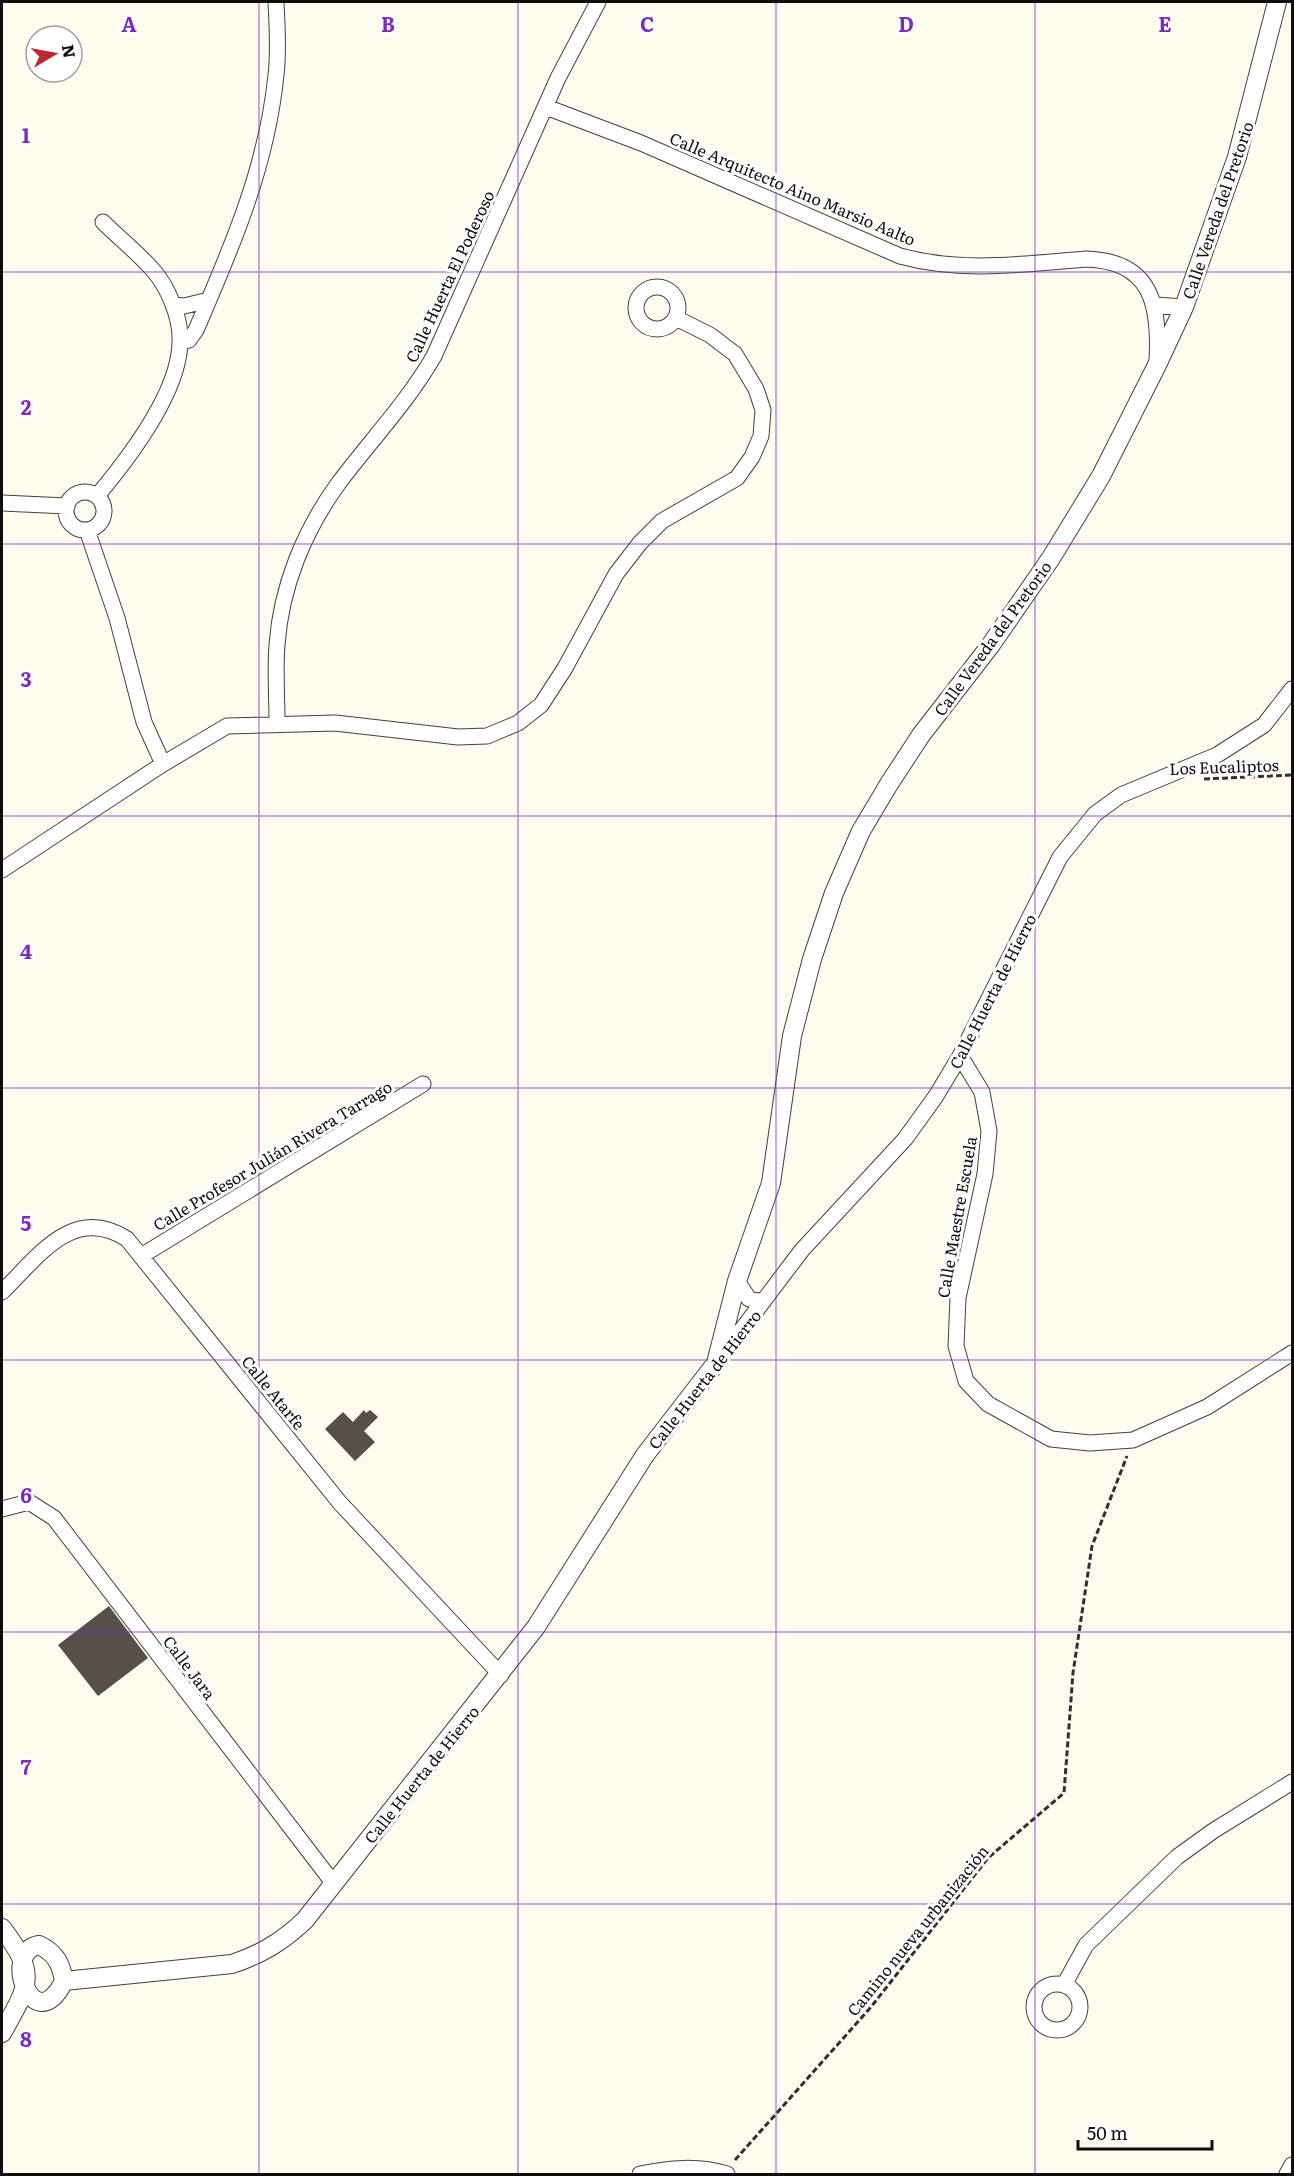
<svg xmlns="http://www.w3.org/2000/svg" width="1294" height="2176" font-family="Literata,serif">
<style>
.building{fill:#564f4a}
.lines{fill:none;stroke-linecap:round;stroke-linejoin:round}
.minor-casing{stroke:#414141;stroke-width:17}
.tertiary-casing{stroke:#414141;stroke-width:20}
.path{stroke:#303030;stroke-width:3;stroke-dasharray:6 3;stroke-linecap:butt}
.minor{stroke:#fff;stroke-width:15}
.tertiary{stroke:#fff;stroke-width:18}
.grid{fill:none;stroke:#7b2cbf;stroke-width:1.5;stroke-opacity:0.55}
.labels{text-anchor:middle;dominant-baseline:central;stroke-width:6;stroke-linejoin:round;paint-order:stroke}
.street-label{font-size:16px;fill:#0e0e0e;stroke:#fff}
.grid-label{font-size:20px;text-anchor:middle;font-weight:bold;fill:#7b2cbf;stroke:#fff;stroke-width:6;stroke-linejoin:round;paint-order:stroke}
</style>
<rect width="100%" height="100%" fill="#fffbef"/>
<path class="building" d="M364,1410L366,1413L370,1410L378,1417L364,1431L375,1442L355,1461L325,1429L343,1412L353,1422Z
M109,1606L148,1658L98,1696L58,1645Z"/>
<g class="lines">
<g class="minor-casing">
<path id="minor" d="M546,107L641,143L900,256C962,273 1023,264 1086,259C1152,261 1160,305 1157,361
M636 308a21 21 0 1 1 42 0a21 21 0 1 1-42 0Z
M173,305L184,306L209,300
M1156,305L1184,307
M181,342L189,340L196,330C232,247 267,166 276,75C279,51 277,26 276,2
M66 511a19 19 0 1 1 38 0a19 19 0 1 1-38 0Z
M97,496C128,459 180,392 180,341C181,318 168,287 153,270C138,253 119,238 103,222
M2,503L67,506
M87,530L117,618L144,722L163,764
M277,722C277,697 275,670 277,645C281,587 304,531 338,484C370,441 407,403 434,356L558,78L598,2
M2,870L163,764L227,726L335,723L458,737L487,736L518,723L541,705L565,668L616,574L640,543L662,521L737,478L752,457L761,436L763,410L756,389L735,354L710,335L676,318
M960,1056L982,1092L989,1131L985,1174L958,1298L956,1346L966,1381L988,1404L1051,1439L1090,1443L1133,1440L1207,1407L1292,1353
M141,1256L423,1084
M737,1281L749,1299L763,1302
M2,1292C38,1257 73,1204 127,1239L340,1503L501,1675
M718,1361L802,1250L905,1139L936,1096L960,1056L1060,857L1095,814L1121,795L1217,755L1264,725L1292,689
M2,1509L29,1502L54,1518L334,1884
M1034 2007a23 23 0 1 1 46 0a23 23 0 1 1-46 0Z
M1064,1985L1086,1945L1177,1857L1213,1831L1292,1782
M640,2174C669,2168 698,2165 727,2174
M1287,2174L1292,2165"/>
</g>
<g class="tertiary-casing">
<path id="tertiary" d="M2,1928C38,1975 29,1985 2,2033
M39,1945C56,1953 61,1964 64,1981C34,2042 0,1951 39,1945Z
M64,1981L232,1964C262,1954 283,1941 305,1920L536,1627L645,1455L716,1363L737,1281L771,1183L792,1036L812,959L834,893L861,831L889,784L921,735L990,646L1051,558L1101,476L1157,365L1184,307L1237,157L1277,2"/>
</g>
<path class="path" d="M1204,779L1292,775
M735,2160L871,2007L988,1858L1064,1793L1073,1673L1092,1546L1127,1456"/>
<use href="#minor" class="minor"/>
<use href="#tertiary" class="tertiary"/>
</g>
<path class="grid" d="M259,2V2174M518,2V2174M776,2V2174M1035,2V2174M2,272H1292M2,544H1292M2,816H1292M2,1088H1292M2,1360H1292M2,1632H1292M2,1904H1292"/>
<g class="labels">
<g class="street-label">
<text transform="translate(793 188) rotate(23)">Calle Arquitecto Aino Marsio Aalto</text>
<text transform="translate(1217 210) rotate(-71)">Calle Vereda del Pretorio</text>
<text transform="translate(449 276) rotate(-65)">Calle Huerta El Poderoso</text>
<text transform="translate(992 638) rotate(-54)">Calle Vereda del Pretorio</text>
<text transform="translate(1224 766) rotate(-2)">Los Eucaliptos</text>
<text transform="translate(992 991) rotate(-63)">Calle Huerta de Hierro</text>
<text transform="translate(272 1155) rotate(-31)">Calle Profesor Julián Rivera Tarrago</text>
<text transform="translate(956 1217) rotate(-80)">Calle Maestre Escuela</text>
<text transform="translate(704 1379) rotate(-52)">Calle Huerta de Hierro</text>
<text transform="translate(274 1392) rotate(51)">Calle Atarfe</text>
<text transform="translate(190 1667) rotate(53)">Calle Jara</text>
<text transform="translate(421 1774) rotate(-51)">Calle Huerta de Hierro</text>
<text transform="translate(917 1930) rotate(-51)">Camino nueva urbanización</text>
</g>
</g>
<g class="grid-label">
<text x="129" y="32">A</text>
<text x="388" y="32">B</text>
<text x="647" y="32">C</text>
<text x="906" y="32">D</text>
<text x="1165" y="32">E</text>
<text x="26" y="143">1</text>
<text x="26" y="415">2</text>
<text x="26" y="687">3</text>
<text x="26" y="959">4</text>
<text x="26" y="1231">5</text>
<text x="26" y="1503">6</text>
<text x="26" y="1775">7</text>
<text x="26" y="2047">8</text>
</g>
<rect width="1294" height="2176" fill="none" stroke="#0e0e0e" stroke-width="6"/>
<g transform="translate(54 54) rotate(80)"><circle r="28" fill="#ffffff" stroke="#9f9f9f" stroke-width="1.5"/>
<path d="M0-4.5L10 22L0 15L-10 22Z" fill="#bc2831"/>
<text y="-9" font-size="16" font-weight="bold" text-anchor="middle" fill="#0e0e0e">N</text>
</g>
<path d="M1078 2140v9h134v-9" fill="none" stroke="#0e0e0e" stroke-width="3"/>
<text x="1087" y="2140" font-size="18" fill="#0e0e0e" stroke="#ffffff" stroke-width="4.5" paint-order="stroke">50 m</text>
</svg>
